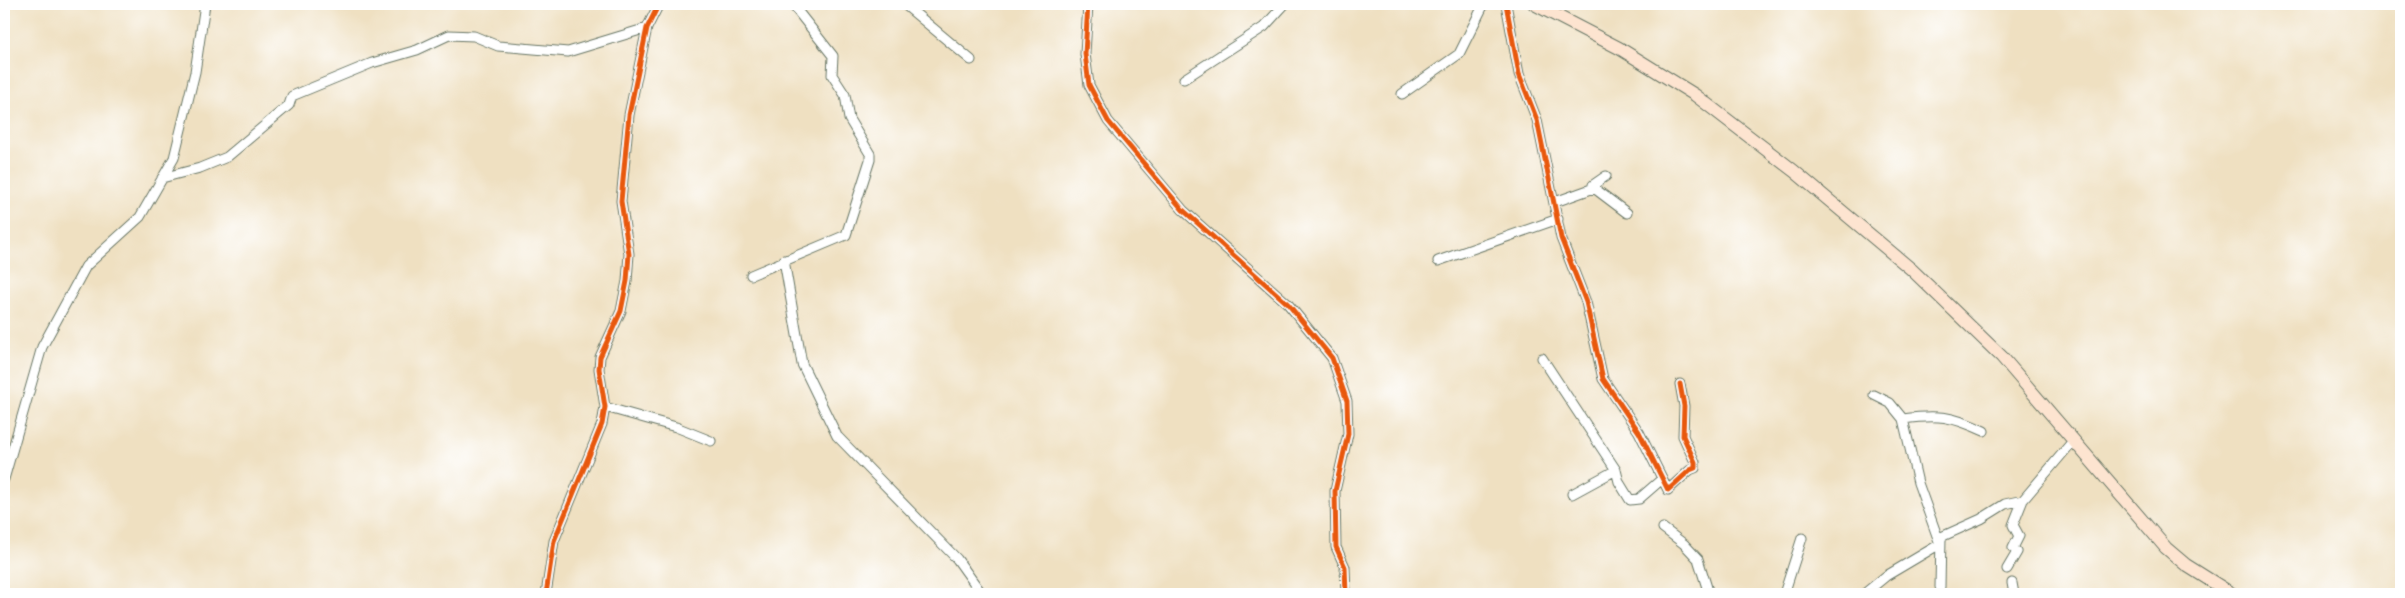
<svg xmlns="http://www.w3.org/2000/svg" width="2405" height="598" font-family="Alegreya,serif">
<style>
.lines{fill:none;stroke-linecap:round;stroke-linejoin:round}
.minor-casing{stroke:#687665;stroke-width:11}
.secondary-casing{stroke:#687665;stroke-width:14}
.minor{stroke:#fff;stroke-width:9}
.secondary{stroke:#fde4d0;stroke-width:12}
.cycleway-casing{stroke:#fff;stroke-width:8}
.cycleway{stroke:#e8590c;stroke-width:5}
</style>
<rect width="100%" height="100%" fill="#fff"/>
<filter id="ink" filterUnits="userSpaceOnUse"><feTurbulence type="fractalNoise" baseFrequency=".02" numOctaves="2"/><feDisplacementMap in="SourceGraphic" scale="10" xChannelSelector="R" yChannelSelector="G"/><feConvolveMatrix kernelMatrix="1 2 1 2 8 2 1 2 1" color-interpolation-filters="sRGB"/></filter>
<filter id="wash" filterUnits="userSpaceOnUse"><feTurbulence type="fractalNoise" baseFrequency=".0096" numOctaves="4" result="noise"/><feDisplacementMap in="SourceGraphic" scale="20" xChannelSelector="R" yChannelSelector="G"/><feGaussianBlur stdDeviation="1.12" result="paint"/><feColorMatrix in="noise" values="0 0 0 0 0 0 0 0 0 0 0 0 0 0 0 0 0 1.4 0 .05"/><feComposite in="paint" operator="in"/></filter>
<g filter="url(#wash)">
<rect width="100%" height="100%" fill="#efe0c1"/>
</g>
<g filter="url(#ink)">
<g class="lines">
<g class="minor-casing">
<path id="minor" d="M904,4L971,60
M1088,4L1085,54L1089,85L1108,121L1183,210L1288,304L1332,358L1347,401L1348,434L1335,491L1336,547L1345,567L1346,594
M1506,4L1519,74L1537,120L1561,238L1586,302L1603,379L1639,432L1668,490L1690,470L1695,468V462L1683,436L1684,406L1680,384
M1184,79L1264,27L1285,4
M1402,94L1459,54L1484,4
M162,178L200,168L227,157L289,105L292,96L372,63L417,50L449,35L474,36L498,46L568,52L647,28
M1594,188L1627,213
M1555,202L1594,188L1593,185L1606,176
M784,260L802,364L837,436L957,559L982,594
M1438,261L1558,219
M751,275L846,235L870,160V154L849,119L845,95L832,75L833,56L792,4
M1542,358L1616,470L1619,482L1630,500L1639,499L1662,479
M1874,395L1890,403L1903,419L1918,483L1940,544
M605,407L676,427L711,441
M1903,419C1938,414 1952,416 1984,431
M4,479L42,347L86,266L140,217L174,158L195,72L205,4
M1572,494L1616,470
M1663,528L1684,544L1698,559L1709,594
M2007,569L2017,552L2013,548L2019,536L2013,525L2023,500
M2012,583L2014,594
M1940,587L1941,537L1981,519L2005,504L2023,500L2073,441
M546,594L554,541L602,424L605,407L599,369L600,357L621,311L627,281L629,254L621,201L629,115L647,28L659,4
M1784,594L1802,538
M1864,594L1886,576L1940,544"/>
</g>
<g class="secondary-casing">
<path id="secondary" d="M1534,4L1619,48L1695,95L1794,171L1911,269L2002,357L2166,548L2186,565L2232,594"/>
</g>
<use href="#minor" class="minor"/>
<use href="#secondary" class="secondary"/>
<g class="cycleway-casing">
<path id="cycleway" d="M1088,4L1085,54L1089,85L1108,121L1183,210L1288,304L1332,358L1347,401L1348,434L1335,491L1336,547L1345,567L1346,594
M1506,4L1519,74L1537,120L1561,238L1586,302L1603,379L1639,432L1668,490L1690,470L1695,468V462L1683,436L1684,406L1680,384
M546,594L554,541L602,424L605,407L599,369L600,357L621,311L627,281L629,254L621,201L629,115L647,28L659,4"/>
</g>
<use href="#cycleway" class="cycleway"/>
</g>
</g>
<rect width="2405" height="598" fill="none" stroke="#fff" stroke-width="20"/>
</svg>
